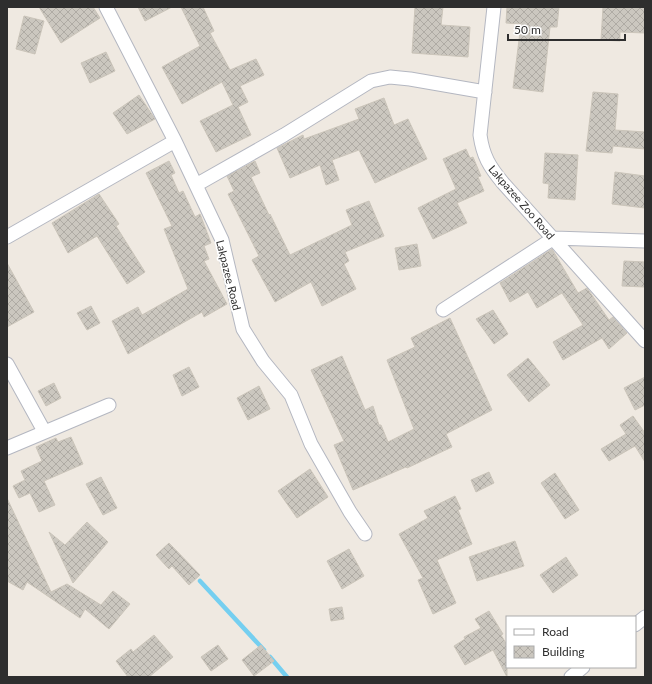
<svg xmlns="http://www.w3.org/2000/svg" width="652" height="684" font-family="Lato,sans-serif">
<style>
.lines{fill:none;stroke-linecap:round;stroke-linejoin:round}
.stream{stroke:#75cff0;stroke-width:4.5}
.building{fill:url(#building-cross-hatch);stroke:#cbc5ba}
.street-casing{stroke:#b4b7c1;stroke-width:15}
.street{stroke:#fff;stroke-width:13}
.labels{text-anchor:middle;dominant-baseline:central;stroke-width:3.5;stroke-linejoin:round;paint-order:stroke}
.street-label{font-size:11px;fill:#2e2e2e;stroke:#fff}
</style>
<defs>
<pattern id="building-cross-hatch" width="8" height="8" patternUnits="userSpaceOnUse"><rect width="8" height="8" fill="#cbc7bf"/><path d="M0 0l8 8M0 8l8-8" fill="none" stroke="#afaba4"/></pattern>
</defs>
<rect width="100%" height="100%" fill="#efe9e1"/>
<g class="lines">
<path class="stream" d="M200,581L264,650
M270,657L287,677"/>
</g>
<path class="building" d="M39,7H93L100,18L61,43Z
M138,7H172L145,21Z
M181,7H203L214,31L210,33L230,70L256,59L264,75L240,86L248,102L238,107L251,135L216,152L200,121L233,105L222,82L182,104L162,67L200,46Z
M415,7H443L441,25L470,27L468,57L412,53Z
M507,7H559L557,27H550L543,92L513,88L521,24L506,23Z
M603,7H645V33L620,32V41L601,40Z
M24,16L44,21L35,54L16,49Z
M106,52L115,71L90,83L81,63Z
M593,92L618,94L615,130L645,132V149L613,146L612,153L586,151Z
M139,95L155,119L127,134L113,113Z
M384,98L394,125L408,119L427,159L375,183L359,150L332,160L339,180L326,185L320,165L290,178L277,148L303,135L304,139L359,119L355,109Z
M466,149L470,158L473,157L481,176L478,177L484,191L457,203L467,223L433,239L418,208L456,189L443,159Z
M545,153L578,155L575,200L548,198L549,184L543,183Z
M169,161L175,173L171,175L179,193L183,191L195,217L200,214L211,243L204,246L209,259L204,261L227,304L204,317L202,312L128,354L112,321L138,307L142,315L188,289L164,229L172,226L146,173Z
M255,161L260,173L251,177L269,215L270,214L290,255L352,225L346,210L369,201L384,236L345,252L349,261L344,264L356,289L322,306L311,282L275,302L252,260L259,256L228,194L234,191L227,176Z
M615,172L645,176V208L612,204Z
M99,194L119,224L116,226L145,272L127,284L97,236L68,253L52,223Z
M417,244L421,266L399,270L395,248Z
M552,249L578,293L587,288L609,320L613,317L627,333L609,349L602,338L563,360L553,342L583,325L562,293L537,308L528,292L510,302L500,283Z
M624,261L645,262V287L622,286Z
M7,263L34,312L7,327Z
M91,306L100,323L87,330L77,313Z
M493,310L508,334L494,344L476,319Z
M450,318L492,410L446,434L452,447L407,468L406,467L353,490L334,445L344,441L311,370L342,356L365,410L373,406L379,425H381L388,442L414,429L387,360L415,347L411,338Z
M528,358L550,385L529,402L507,375Z
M189,367L199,387L182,396L173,375Z
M645,377V405L635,410L624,388Z
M54,383L61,398L46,406L38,391Z
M259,386L270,409L248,420L237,398Z
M633,416L645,433V462L635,446L609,461L601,449L626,434L620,425Z
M71,437L83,464L44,481L55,505L39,512L30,493L19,498L13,486L25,480L21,471L42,461L36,447L56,438L58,442Z
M310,469L328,497L297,518L278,491Z
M489,472L494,483L476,492L471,480Z
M555,473L579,510L565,519L541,483Z
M101,477L117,508L103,515L86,484Z
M455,496L461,509L458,510L472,544L437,560L456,603L433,614L418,580L423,578L399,534L428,518L424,511Z
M7,498L51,592L67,584L101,605L113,591L130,604L109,629L85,609L80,618L27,582L23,590L7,581Z
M87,522L108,542L73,583L49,532L65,545Z
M515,541L524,566L477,581L469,557Z
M169,543L200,575L189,585L172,566L169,569L156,555Z
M349,549L364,576L342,589L327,561Z
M566,557L578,575L553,593L540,575Z
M342,607L344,619L331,621L329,609Z
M489,611L503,634L501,635L507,645V677L493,650L465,665L454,646L465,639L464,637L481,628L475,619Z
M154,635L173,657L149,677H128L116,661L131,649L133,652Z
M218,645L228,659L211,671L201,657Z
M261,645L274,661L254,676L242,660Z"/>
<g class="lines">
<g class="street-casing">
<path id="street" d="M106,7L175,141L222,240L243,329L263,361L291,395L311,444L350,512L365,534
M494,7L480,135C483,156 489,166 503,183L645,341
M196,185L284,135L371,81L390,77L410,79L485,92
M7,237L175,141
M443,310L554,238L645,241
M7,364L44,431
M7,448L109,405
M635,625L645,617
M571,677L583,667"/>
</g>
<use href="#street" class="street"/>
</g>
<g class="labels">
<g class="street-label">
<text transform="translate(522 202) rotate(49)">Lakpazee Zoo Road</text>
<text transform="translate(229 275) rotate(76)">Lakpazee Road</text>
</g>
</g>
<rect width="652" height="684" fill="none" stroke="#2e2e2e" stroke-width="16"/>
<rect x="506" y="616" width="130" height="52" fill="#ffffff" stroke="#ababab"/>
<rect x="514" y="629" width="20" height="6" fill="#ffffff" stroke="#ababab"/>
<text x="542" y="636" font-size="12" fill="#2e2e2e">Road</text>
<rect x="514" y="646" width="20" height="12" fill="url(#building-cross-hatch)" stroke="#ababab"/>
<text x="542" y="656" font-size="12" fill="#2e2e2e">Building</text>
<path d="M508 34v6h117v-6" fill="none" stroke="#2e2e2e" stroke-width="2"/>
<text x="514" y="34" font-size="12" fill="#2e2e2e" stroke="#ffffff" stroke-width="3" paint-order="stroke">50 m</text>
</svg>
